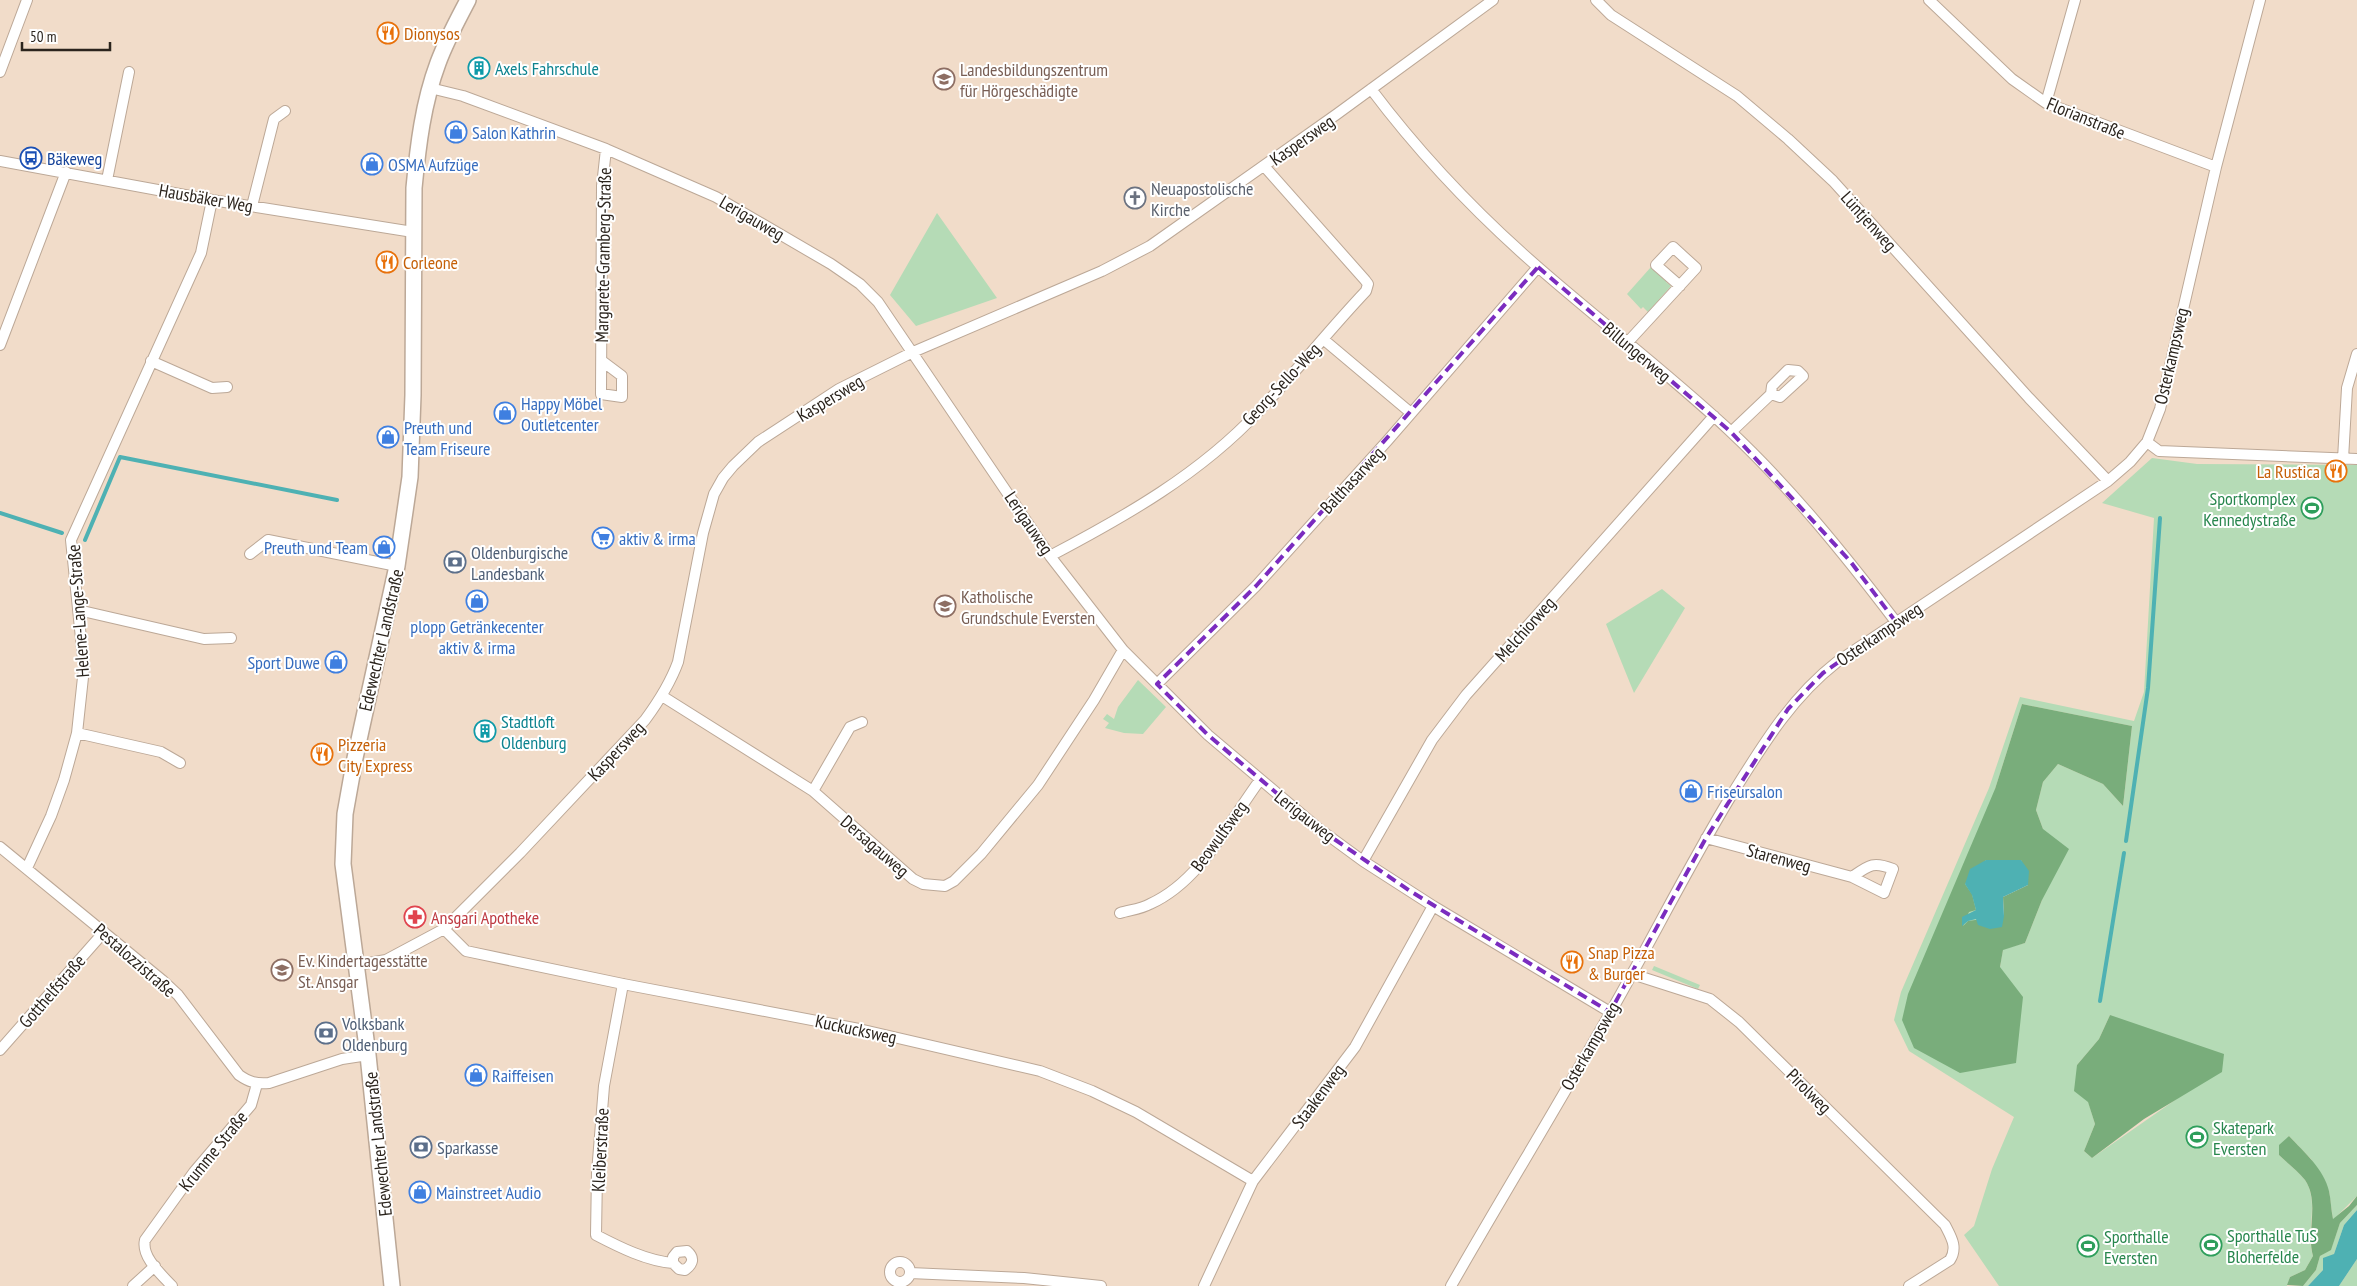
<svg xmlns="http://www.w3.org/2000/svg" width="2357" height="1286" font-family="'PT Sans Narrow',sans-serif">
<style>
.green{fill:#b5dbb6;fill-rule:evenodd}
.forest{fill:#79ad7b;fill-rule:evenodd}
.water{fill:#4eb1b3}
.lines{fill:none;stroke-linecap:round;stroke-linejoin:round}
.stream{stroke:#4eb1b3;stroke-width:4}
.minor-casing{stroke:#bca897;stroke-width:12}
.secondary-casing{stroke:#bca897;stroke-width:18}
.minor{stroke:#fff;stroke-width:10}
.secondary{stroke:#fff;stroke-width:15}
.marked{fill:none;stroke:#7b2cbf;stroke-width:4;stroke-dasharray:10 6;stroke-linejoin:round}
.labels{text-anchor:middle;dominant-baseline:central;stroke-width:4;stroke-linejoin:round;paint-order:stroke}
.food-label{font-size:18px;fill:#c56008;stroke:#fff;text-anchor:start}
.culture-label{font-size:18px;fill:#0d838f;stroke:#fff;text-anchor:start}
.education-label{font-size:18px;fill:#785e54;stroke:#fff;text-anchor:start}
.street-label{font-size:18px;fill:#2b241d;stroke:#fff}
.shop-label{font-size:18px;fill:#366cbe;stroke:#fff;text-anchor:start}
.transit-label{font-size:18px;fill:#164399;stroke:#fff;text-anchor:start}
.worship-label{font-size:18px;fill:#5b616d;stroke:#fff;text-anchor:start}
.leisure-label{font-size:18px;fill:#27864d;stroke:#fff;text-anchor:start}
.service-label{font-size:18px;fill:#4e5e75;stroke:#fff;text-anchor:start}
.health-label{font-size:18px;fill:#be3a42;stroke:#fff;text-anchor:start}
</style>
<rect width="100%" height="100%" fill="#f1dcc9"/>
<path class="green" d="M937,213L997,298L916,326L890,295Z
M1651,267L1668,280L1666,282L1671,286L1648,312L1643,307L1641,309L1627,294Z
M2152,458L2197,464L2357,465V1196L2333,1220L2329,1191L2311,1159L2289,1136L2279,1155C2287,1163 2298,1171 2305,1180C2320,1202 2305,1231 2313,1256L2305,1270L2290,1277L2287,1286H1999L1964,1235L1974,1226L1992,1169L2014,1117L1909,1051L1894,1020L1901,992L1989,788L2020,697L2134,721L2144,692L2154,518L2102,503ZM2022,704L2132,726L2123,806L2103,784L2058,764L2043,782L2036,810L2043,829L2042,900L2025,943L2003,949L2000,967L1995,789ZM2110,1015L2178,1098L2092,1158L2084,1151L2095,1124L2077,1065L2099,1039Z
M1662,589L1685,608L1634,693L1606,624Z
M1138,680L1166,707L1143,734L1124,733L1105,728L1109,723L1103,719L1107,714L1114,719L1118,707Z
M1654,966L1700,985L1698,989L1652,970Z
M2357,1205V1210L2344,1225L2334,1254L2323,1270L2308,1286H2303L2316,1270L2320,1256L2331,1249L2340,1223Z
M2357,1259V1286H2339Z"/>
<path class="forest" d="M2022,704L2132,726L2123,806L2103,784L2058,764L2043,782L2036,810L2043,829L2069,849L2042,900L2025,943L2003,950L2000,967L2023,997L2016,1063L1960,1073L1914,1048L1902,1020L1908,994L1995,789ZM1986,860H2021L2028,885L2003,897L2004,916L1968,921L1963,926L1969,912L1976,910L1972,894L1965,884Z
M2110,1015L2224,1054L2222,1072L2144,1119L2092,1158L2084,1151L2095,1124L2088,1102L2074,1091L2077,1065L2099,1039Z
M2289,1136C2304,1152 2324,1169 2329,1191C2331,1200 2331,1210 2333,1219L2349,1206L2357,1196V1205L2340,1223L2331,1250L2320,1256L2316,1270L2303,1286L2287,1285L2290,1277L2305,1270L2313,1256C2306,1232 2320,1202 2305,1180C2298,1171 2287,1163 2279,1155V1145Z"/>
<path class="water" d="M1986,860H2021L2029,871L2028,885L2003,897L2004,916L2002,927L1990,929L1978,925L1976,919L1968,921L1962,926V917L1976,910L1972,895L1965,884L1970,869Z
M2357,1210V1259L2339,1286H2308L2323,1270V1258L2334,1254L2344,1225Z"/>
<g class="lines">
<path class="stream" d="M0,513L62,533
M85,540L120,457L337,500
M2126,841L2148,688L2160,518
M2100,1001L2124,853"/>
<g class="minor-casing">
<path id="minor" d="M1596,0L1611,15L1737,96L1788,139L1833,181L2029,398L2108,481
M1929,0L2012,79L2046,103L2216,167
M0,72L27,0
M430,88L463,96L606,149L716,197L831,264L860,284L878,302L1050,556L1123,650L1208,735L1318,828L1363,861L1433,906L1610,1012
M1371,89C1420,154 1478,215 1539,268C1602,323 1669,374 1729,430C1791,488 1845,555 1896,622
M2046,103L2075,0
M0,161L212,200L413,232
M107,180L129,72
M252,206L274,119L285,111
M1323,339L1411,413
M1627,343L1696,268L1673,247L1656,265L1680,286
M0,345L66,172
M151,361L212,388L227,387
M602,361L622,376V397L601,394L602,186L606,149
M1731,432L1771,394L1780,397L1803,376L1798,371L1788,370L1772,386L1771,394
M2147,442L2159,451L2357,459
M2343,459L2347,388L2357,354
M250,554L268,540L397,566
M1050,556C1126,516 1200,474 1259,411C1296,372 1329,330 1366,291L1368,284L1365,280L1264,166
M78,610L204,639L231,638
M1157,684L1256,586L1388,440L1538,267
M662,696L813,791L913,879L923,884L945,886L954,881L981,854L1038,785L1094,700L1123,650
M77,733L161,752L180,763
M813,791L850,727L862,722
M1706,838L1852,877L1884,893L1893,869C1873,861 1869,865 1852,877
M0,847L162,980L178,995L239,1075C249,1082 256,1084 269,1083L342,1059L368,1055
M1363,861L1432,740L1466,695L1714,416
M27,868L51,816L64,780L77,733L84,668L71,540L201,253L212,200
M1120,913C1130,910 1141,909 1150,904C1201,881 1228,823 1260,780
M444,929L466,951L623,984L859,1029L1040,1071L1092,1091L1136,1112L1253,1181
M357,965L386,960L444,929L520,853L645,720C659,701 670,684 678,662L703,533L714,494L723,478L733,466L758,442L839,389L913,352L1102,271L1150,246L1337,114L1493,0
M1632,974L1710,999L1739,1022L1945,1225C1951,1237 1958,1247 1950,1260L1909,1286
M623,984L604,1086L597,1173L596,1235C619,1247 647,1261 673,1263L679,1269L685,1270C693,1264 695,1258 687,1251L677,1252L673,1257V1263
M0,1050L104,932
M890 1272a10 10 0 1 1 20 0a10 10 0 1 1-20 0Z
M910,1273L1024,1278L1101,1286
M133,1286L155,1266
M172,1286C161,1274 141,1257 145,1240L194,1172L251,1105L257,1084
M1204,1286L1253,1181L1355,1047L1433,906
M1451,1286C1511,1181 1575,1078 1633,972C1666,912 1698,850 1734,791C1764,743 1792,697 1837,662L2108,481L2130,462L2147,442L2160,409L2216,167L2260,0"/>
</g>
<g class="secondary-casing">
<path id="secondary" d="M392,1286L368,1055L343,864L345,814L355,758L397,566L410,477L413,395L414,188C418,146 423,103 438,63C446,41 457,21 468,0"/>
</g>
<use href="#minor" class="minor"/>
<use href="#secondary" class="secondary"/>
</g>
<path class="marked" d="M1538,267L1731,432L1850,561L1896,622L1823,673L1788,709L1706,838L1610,1012L1410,891L1318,828L1208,735L1157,684L1256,586Z"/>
<defs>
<g id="restaurant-ring" transform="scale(1.125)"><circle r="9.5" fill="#fff" stroke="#e8710a" stroke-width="1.5"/><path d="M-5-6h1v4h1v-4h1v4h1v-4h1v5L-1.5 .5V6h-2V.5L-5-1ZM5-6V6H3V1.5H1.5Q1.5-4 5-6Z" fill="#e8710a"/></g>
<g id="building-ring" transform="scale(1.125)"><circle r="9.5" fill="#fff" stroke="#0f9aa8" stroke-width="1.5"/><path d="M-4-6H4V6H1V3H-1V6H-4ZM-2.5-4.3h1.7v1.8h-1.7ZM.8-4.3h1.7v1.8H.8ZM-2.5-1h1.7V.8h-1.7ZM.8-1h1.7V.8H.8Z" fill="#0f9aa8"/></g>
<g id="school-ring" transform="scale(1.125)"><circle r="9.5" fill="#fff" stroke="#8d6e63" stroke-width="1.5"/><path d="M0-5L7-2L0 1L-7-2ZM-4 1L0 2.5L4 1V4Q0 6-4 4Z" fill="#8d6e63"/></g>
<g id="shop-ring" transform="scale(1.125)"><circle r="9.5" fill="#fff" stroke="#3f7fe0" stroke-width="1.5"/><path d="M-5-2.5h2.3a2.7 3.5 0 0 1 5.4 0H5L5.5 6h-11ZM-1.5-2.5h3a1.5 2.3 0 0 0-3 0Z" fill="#3f7fe0"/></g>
<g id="bus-ring" transform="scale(1.125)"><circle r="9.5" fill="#fff" stroke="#1a4fb4" stroke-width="1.5"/><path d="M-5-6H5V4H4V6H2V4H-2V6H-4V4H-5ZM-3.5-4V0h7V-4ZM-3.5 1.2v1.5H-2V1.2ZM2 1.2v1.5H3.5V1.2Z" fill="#1a4fb4"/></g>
<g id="church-ring" transform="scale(1.125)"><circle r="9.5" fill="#fff" stroke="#6b7280" stroke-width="1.5"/><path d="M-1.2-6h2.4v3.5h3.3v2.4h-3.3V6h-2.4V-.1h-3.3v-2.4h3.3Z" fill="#6b7280"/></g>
<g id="stadium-ring" transform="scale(1.125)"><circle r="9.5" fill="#fff" stroke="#2e9e5b" stroke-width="1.5"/><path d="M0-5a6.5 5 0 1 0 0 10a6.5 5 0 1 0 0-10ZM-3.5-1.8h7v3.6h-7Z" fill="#2e9e5b"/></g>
<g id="supermarket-ring" transform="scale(1.125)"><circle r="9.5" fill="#fff" stroke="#3f7fe0" stroke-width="1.5"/><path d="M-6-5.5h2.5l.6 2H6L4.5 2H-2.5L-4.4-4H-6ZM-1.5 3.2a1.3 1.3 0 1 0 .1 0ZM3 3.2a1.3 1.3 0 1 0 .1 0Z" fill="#3f7fe0"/></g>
<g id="bank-ring" transform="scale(1.125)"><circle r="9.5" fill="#fff" stroke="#5c6f8a" stroke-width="1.5"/><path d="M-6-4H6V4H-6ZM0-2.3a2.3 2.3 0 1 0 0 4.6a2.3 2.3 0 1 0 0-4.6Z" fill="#5c6f8a"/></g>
<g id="pharmacy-ring" transform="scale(1.125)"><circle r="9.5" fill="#fff" stroke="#e0444e" stroke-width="1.5"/><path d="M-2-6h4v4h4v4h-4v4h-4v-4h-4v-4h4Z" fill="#e0444e"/></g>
</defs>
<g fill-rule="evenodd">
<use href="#restaurant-ring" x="388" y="33"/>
<use href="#building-ring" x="479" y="68"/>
<use href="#school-ring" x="944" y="79"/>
<use href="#shop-ring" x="456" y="132"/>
<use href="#bus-ring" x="31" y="158"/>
<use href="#shop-ring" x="372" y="164"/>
<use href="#church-ring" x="1135" y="198"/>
<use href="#restaurant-ring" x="387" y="262"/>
<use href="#shop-ring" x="505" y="413"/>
<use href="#shop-ring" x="388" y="437"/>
<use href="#restaurant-ring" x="2336" y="471"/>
<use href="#stadium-ring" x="2312" y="508"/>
<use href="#supermarket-ring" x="603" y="538"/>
<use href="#shop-ring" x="384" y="547"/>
<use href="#bank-ring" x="455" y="562"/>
<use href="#shop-ring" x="477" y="601"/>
<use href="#school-ring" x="945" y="606"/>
<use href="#shop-ring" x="336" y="662"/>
<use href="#building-ring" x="485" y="731"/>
<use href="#restaurant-ring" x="322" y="754"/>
<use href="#shop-ring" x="1691" y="791"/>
<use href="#pharmacy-ring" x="415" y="917"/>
<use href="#restaurant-ring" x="1572" y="962"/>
<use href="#school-ring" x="282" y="970"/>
<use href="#bank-ring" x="326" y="1033"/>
<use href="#shop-ring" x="476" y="1075"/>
<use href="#stadium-ring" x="2197" y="1137"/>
<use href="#bank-ring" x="421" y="1147"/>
<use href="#shop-ring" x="420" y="1192"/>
<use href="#stadium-ring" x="2211" y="1245"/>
<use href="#stadium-ring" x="2088" y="1246"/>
</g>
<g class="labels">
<g class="food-label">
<text x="404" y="33">Dionysos</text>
<text x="403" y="262">Corleone</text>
<text x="2320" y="471" text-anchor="end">La Rustica</text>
<text x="338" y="744">Pizzeria<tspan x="338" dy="21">City Express</tspan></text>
<text x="1588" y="952">Snap Pizza<tspan x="1588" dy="21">&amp; Burger</tspan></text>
</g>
<g class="culture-label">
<text x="495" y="68">Axels Fahrschule</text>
<text x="501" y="721">Stadtloft<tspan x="501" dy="21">Oldenburg</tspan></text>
</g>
<g class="education-label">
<text x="960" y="69">Landesbildungszentrum<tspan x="960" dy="21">für Hörgeschädigte</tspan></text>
<text x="961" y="596">Katholische<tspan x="961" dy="21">Grundschule Eversten</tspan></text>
<text x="298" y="960">Ev. Kindertagesstätte<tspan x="298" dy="21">St. Ansgar</tspan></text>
</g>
<g class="street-label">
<text transform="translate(2086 118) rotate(22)">Florianstraße</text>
<text transform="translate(1302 140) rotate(-35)">Kaspersweg</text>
<text transform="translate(206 198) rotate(10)">Hausbäker Weg</text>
<text transform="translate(752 218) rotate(30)">Lerigauweg</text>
<text transform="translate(1869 221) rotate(48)">Lüntjenweg</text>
<text transform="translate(603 255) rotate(-89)">Margarete-Gramberg-Straße</text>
<text transform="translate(1637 352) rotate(40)">Billungerweg</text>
<text transform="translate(2171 356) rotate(-77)">Osterkampsweg</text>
<text transform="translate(1281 384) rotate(-47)">Georg-Sello-Weg</text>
<text transform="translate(830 398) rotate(-31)">Kaspersweg</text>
<text transform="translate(1352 480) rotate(-47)">Balthasarweg</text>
<text transform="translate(1029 523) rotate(56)">Lerigauweg</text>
<text transform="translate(78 611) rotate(-94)">Helene-Lange-Straße</text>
<text transform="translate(1525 629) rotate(-48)">Melchiorweg</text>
<text transform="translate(1879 634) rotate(-34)">Osterkampsweg</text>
<text transform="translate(381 640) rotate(-77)">Edewechter Landstraße</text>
<text transform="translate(616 751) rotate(-47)">Kaspersweg</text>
<text transform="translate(1305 816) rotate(38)">Lerigauweg</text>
<text transform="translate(1219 836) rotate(-54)">Beowulfsweg</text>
<text transform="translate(875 846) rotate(41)">Dersagauweg</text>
<text transform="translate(1779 858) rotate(15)">Starenweg</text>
<text transform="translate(135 960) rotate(41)">Pestalozzistraße</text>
<text transform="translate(52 991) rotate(-49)">Gotthelfstraße</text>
<text transform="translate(856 1029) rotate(12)">Kuckucksweg</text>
<text transform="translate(1590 1046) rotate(-60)">Osterkampsweg</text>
<text transform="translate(1809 1091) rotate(45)">Pirolweg</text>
<text transform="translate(1318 1096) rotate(-53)">Staakenweg</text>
<text transform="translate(378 1144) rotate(-96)">Edewechter Landstraße</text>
<text transform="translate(600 1150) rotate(-87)">Kleiberstraße</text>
<text transform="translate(213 1151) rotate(-51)">Krumme Straße</text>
</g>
<g class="shop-label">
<text x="472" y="132">Salon Kathrin</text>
<text x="388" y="164">OSMA Aufzüge</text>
<text x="521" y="403">Happy Möbel<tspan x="521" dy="21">Outletcenter</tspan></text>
<text x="404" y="427">Preuth und<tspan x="404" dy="21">Team Friseure</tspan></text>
<text x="619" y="538">aktiv &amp; irma</text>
<text x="368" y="547" text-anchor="end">Preuth und Team</text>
<text x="477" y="626" text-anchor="middle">plopp Getränkecenter<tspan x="477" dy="21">aktiv &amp; irma</tspan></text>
<text x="320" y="662" text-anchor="end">Sport Duwe</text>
<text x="1707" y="791">Friseursalon</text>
<text x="492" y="1075">Raiffeisen</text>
<text x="436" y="1192">Mainstreet Audio</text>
</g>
<g class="transit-label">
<text x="47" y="158">Bäkeweg</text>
</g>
<g class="worship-label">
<text x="1151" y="188">Neuapostolische<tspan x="1151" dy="21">Kirche</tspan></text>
</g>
<g class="leisure-label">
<text x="2296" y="498" text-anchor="end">Sportkomplex<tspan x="2296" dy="21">Kennedystraße</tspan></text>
<text x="2213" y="1127">Skatepark<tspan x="2213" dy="21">Eversten</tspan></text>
<text x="2227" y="1235">Sporthalle TuS<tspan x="2227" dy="21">Bloherfelde</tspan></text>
<text x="2104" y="1236">Sporthalle<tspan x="2104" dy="21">Eversten</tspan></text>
</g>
<g class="service-label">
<text x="471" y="552">Oldenburgische<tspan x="471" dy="21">Landesbank</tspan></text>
<text x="342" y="1023">Volksbank<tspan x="342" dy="21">Oldenburg</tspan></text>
<text x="437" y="1147">Sparkasse</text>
</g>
<g class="health-label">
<text x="431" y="917">Ansgari Apotheke</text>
</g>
</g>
<path d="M22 42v8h88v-8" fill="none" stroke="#2b241d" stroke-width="2.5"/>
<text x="30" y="42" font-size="15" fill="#2b241d" stroke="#ffffff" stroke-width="4" paint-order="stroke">50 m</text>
</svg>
